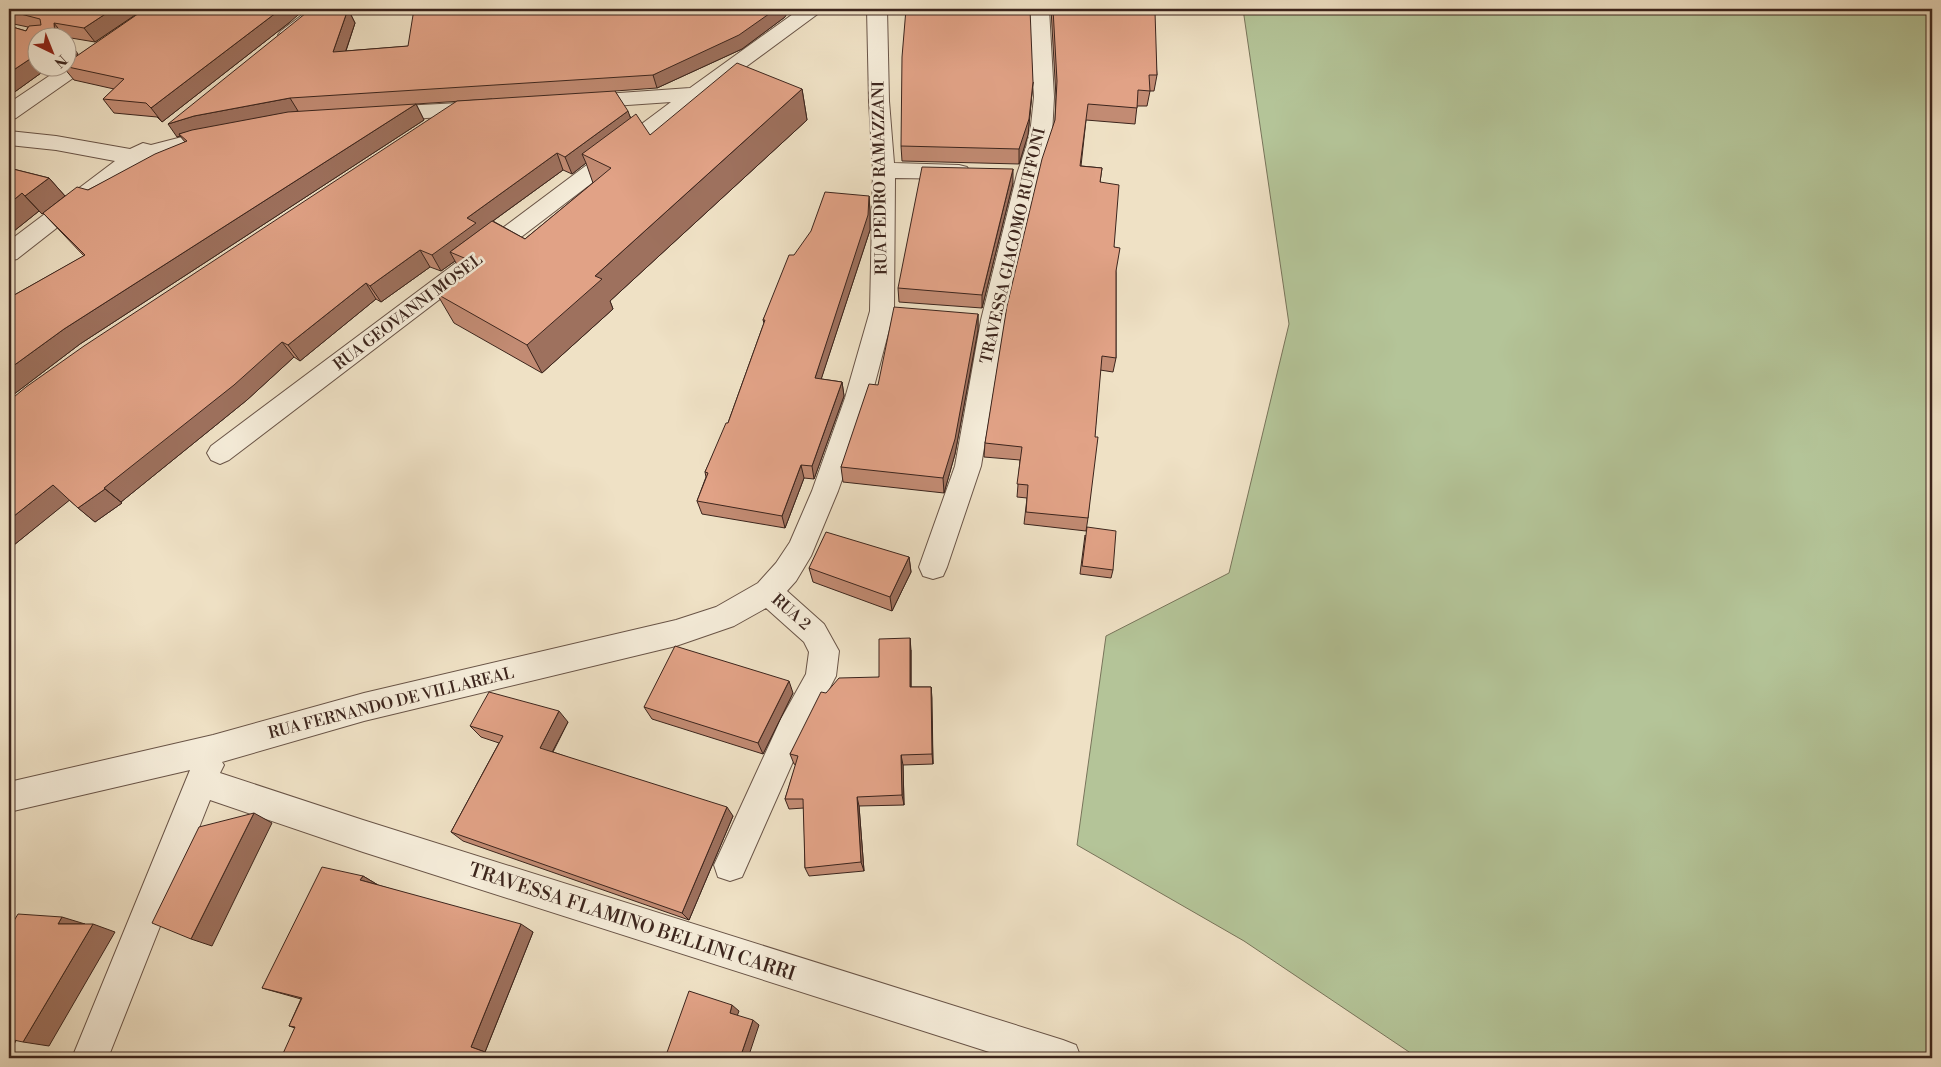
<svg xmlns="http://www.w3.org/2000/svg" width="1941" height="1067" font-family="'Libre Bodoni',serif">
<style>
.green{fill:#b4c498;stroke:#78745a}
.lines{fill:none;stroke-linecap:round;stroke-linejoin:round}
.minor-casing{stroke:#695447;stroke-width:2}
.minor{fill:#f5ecd9;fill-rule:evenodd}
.wall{fill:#c28b73;stroke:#3c251d;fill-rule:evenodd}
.shaded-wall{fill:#9e715e;stroke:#3c251d}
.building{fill:#e1a286;stroke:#3c251d}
.labels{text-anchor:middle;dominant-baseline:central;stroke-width:5;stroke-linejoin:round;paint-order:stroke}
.street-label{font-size:16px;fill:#3c251d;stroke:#f5ecd9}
.near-street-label{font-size:19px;fill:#3c251d;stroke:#f5ecd9}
</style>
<rect width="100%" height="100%" fill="#efe1c5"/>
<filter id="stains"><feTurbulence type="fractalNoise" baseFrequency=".004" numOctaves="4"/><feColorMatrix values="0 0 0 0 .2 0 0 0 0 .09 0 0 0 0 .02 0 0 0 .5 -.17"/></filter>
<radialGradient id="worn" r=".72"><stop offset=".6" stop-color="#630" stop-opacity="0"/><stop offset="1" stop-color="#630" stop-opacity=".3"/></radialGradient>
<path class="green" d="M1243,9H1932V1058H1418L1244,941L1077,845L1106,636L1229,573L1289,324Z"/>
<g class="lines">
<g class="minor-casing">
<path id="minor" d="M147,9H169L166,13L16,118L9,120V103L61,68H68V63Z
M310,9H332L295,39L288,41L281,39L278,35L281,31Z
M800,9H822L819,13L702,99L229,460L220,464L211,460L207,453L211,446L671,102L584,108L577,106L574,101L577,96L690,88Z
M867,9H887L889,101L894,163L959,165L967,167L970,172L967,177L959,179L895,178L894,311L871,398L838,491L811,556L796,581L787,591L824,624L839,651L836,676L803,739L742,877L730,881L718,877L714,865L781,719L806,674L809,652L804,642L766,608L734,626L676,646L364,721L222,762L224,765L220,773L363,820L1063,1040L1076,1045L1081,1058H1008L363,852L210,800L108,1058H72L190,770L9,812V782L213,735L364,693L676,620L716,607L758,583L776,563L790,542L812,491L845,398L870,311L873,170L869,101Z
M1029,9H1049L1054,97L1052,135L1039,174L1005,320L981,466L947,567L943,576L933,579L923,576L919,567L955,466L981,320L1017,174L1030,135L1034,97Z
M479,102L486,104L489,109L486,114L382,121L375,119L372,114L375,109L382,107Z
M213,129L220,131L224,136L220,141L141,162L17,259L9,261V241L115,161L56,150L9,145V131L56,136L130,149L143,143L151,145Z"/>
</g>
<use href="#minor" class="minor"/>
</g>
<path class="wall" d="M9,9H144L95,42L65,37V38H38V68H58L48,74L41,73L9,96V26L26,31L28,27L9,23Z
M348,9L355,23L346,51L785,17L742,49L657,88L615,91L631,118L650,135L802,89L807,120L610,301L613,309L542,373L454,323L437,294L462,274L455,261L441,271L430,267L381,302L376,299L300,361L294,357L247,400L121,502L122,503L95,522L69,500L9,549L492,99L416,104L424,120L80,344L9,398V298L84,256L43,213L56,203L42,214L39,211L9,235V168L49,178L65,196L88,190L185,142L180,136L177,137ZM586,163L593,183L525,239L493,221L563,170L572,174Z
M1051,9H1151L1157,75L1154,91H1150L1147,106H1137L1135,124L1086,120L1081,166L1102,168L1100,182L1114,247L1116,273V358L1113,372L1100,370L1088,518L1086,531L1024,524L1027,498L1017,497L1020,460L984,457L985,443L1055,121L1056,97Z
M290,22L162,122L157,117L114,113L103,99L114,89L74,80L64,68H68V62Z
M1033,82L1028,135L1019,164L902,161L901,146Z
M1013,183L982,308L899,302L898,288Z
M869,196L870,211V230L821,379L842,382L844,396L814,479L804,478L785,528L702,514L697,501L706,477L705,472L728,423L764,323L763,320L794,255Z
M978,314V330L955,454L944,493L843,482L841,467L878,385Z
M1085,535L1113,570L1111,578L1080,574Z
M909,557L911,572L892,611L813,582L809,568Z
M911,650V687H931L933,764L903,765L904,805L859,806L864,871L809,876L805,868L804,808L789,809L785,799L796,765L794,764L790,754L826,693L879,677Z
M793,693L763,754L652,719L644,707Z
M568,722L553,752L733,816L689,920L463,841L451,832L499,743L481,737L470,726Z
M363,876L378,885L533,932L485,1052L295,1028L289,1026L301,999L262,988Z"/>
<path class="shaded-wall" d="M113,9H144L95,42L84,28Z
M281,9H305L290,22L162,122L151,108Z
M348,9L355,23L341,65L333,52Z
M776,9H790L785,17L742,49L657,88L653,75Z
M54,23L65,37V38H57L55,35Z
M68,40L78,54L68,61Z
M30,59L41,73L9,96V73Z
M42,68H58L48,74Z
M1033,82L1028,135L1019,164V149Z
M802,89L807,120L610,301L613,309L542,373L527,345L595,276Z
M290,98L298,111L179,134L180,136L177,137L168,124L194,116Z
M416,104L424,120L80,344L9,398V369L64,329Z
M628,111L634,128L582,154L586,163L572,174L565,157Z
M557,153L563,170L450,252L455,261L441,271L432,255L467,218Z
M1013,169V183L982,308V295Z
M49,178L65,196L42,214L25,196Z
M22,193L39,211L9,235V204Z
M869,196L870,211V230L817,392L815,378Z
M420,250L430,267L381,302L370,286Z
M366,283L376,299L300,361L288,345Z
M978,314V330L955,454L944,493L943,478Z
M282,342L294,357L247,400L121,502L104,488Z
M842,382L844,396L814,479L812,466Z
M801,465L804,478L785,528L782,516Z
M53,485L71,499L9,549V520Z
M105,489L122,503L95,522L78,508Z
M909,557L911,572L892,611L890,597Z
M910,638L911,650V699L910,687Z
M789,681L793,693L763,754L758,743Z
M931,687L932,698L933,764L932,754Z
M559,711L568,722L549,758L540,748Z
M901,755L903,765L904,805L902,795Z
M857,797L859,806L864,871L861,862Z
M727,807L733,816L689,920L682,913Z
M254,813L272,823L212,946L191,939Z
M363,876L378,885L360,880Z
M62,917L85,924H58Z
M93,924L115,932L49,1046L23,1042Z
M521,924L533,932L485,1052L471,1047Z
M732,1005L739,1011L736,1019L730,1013Z
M753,1020L759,1025L748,1058H740Z
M9,1038L17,1039L9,1053Z"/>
<path class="building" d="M9,9H113L84,28L54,23L55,35L61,38H38V60H37L30,59L9,73V26L26,31L29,26L41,25L40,19L9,11Z
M145,9H281L151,108L146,103L103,99L124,79L68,67V62Z
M348,9L333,52L408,46L414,9H776L739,35L653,75L290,98L194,116L168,124L306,13Z
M906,9H1030L1033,82L1029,119L1019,149L901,146L902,57Z
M1053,9H1151V12H1155L1157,75H1149L1150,91L1138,90L1137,108L1088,104L1080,166L1102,168L1100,182L1119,185L1114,247L1120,248L1116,271V358L1102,356L1095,437H1098L1088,518L1026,512L1028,485L1017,484L1022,447L985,443L1007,306L1042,159L1055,120L1057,81Z
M737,63L802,89L595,276L602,279L527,345L437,294L476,263L450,252L492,221L525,239L611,168L582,154L636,114L650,135Z
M615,91L628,111L565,157L557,153L467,218L476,223L432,255L420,250L370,286L366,283L288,345L282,342L234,385L104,488L105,489L78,508L53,485L9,520V401L26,387L84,346L457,101Z
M416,104L64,329L9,369V298L85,255L43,213L77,187L88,190L155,154L187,141L179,134L192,130L288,112Z
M922,167L1013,169L982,295L898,288Z
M9,168L49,178L25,196L22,193L9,204Z
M825,192L869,196L868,215L815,378L842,382L812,466L801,465L782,516L697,501L708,473L705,472L726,423H728L765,320H763L789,255H794L811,231Z
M894,307L978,314L955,439L943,478L841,467L869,384L878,385Z
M1087,527L1116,531L1113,570L1082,566Z
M826,532L909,557L890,597L809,568Z
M910,638V687H931L932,754L901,755L902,795L857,797L861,862L805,868L803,799H785L798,756L790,754L821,692L826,693L839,678L879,677V639Z
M675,646L789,681L758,743L644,707Z
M489,692L559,711L540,748L727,807L682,913L451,832L503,736L470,726Z
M254,813L191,939L152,923L199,827Z
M322,867L363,876L360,880L521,924L471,1047L502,1058H281L295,1027L289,1026L302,998L262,988Z
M18,914L62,917L58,924H93L23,1042L9,1039V929Z
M689,991L732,1005L730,1013L753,1020L740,1058H665Z"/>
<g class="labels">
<g class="street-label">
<text transform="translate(880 178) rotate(-91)">RUA PEDRO RAMAZZANI</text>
<text transform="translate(1013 246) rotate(-77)">TRAVESSA GIACOMO RUFFONI</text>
<text transform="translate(408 312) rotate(-37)">RUA GEOVANNI MOSEL</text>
<text transform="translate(791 612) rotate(41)">RUA 2</text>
<text transform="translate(391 703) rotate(-14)">RUA FERNANDO DE VILLAREAL</text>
</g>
<g class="near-street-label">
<text transform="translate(632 922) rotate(18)">TRAVESSA FLAMINO BELLINI CARRI</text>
</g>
</g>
<rect width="1941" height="1067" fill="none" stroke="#efe1c5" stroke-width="30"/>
<rect x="10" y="10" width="1921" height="1047" fill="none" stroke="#3c251d" stroke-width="2.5"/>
<rect x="15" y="15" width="1911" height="1037" fill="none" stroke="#3c251d"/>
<g transform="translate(52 52) rotate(137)"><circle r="24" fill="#f5ecd9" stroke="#ab9c8e"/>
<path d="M0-4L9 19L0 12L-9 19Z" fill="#8f2418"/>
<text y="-8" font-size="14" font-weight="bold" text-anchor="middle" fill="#3c251d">N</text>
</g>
<rect width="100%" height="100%" filter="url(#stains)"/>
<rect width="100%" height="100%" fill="url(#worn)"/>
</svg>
